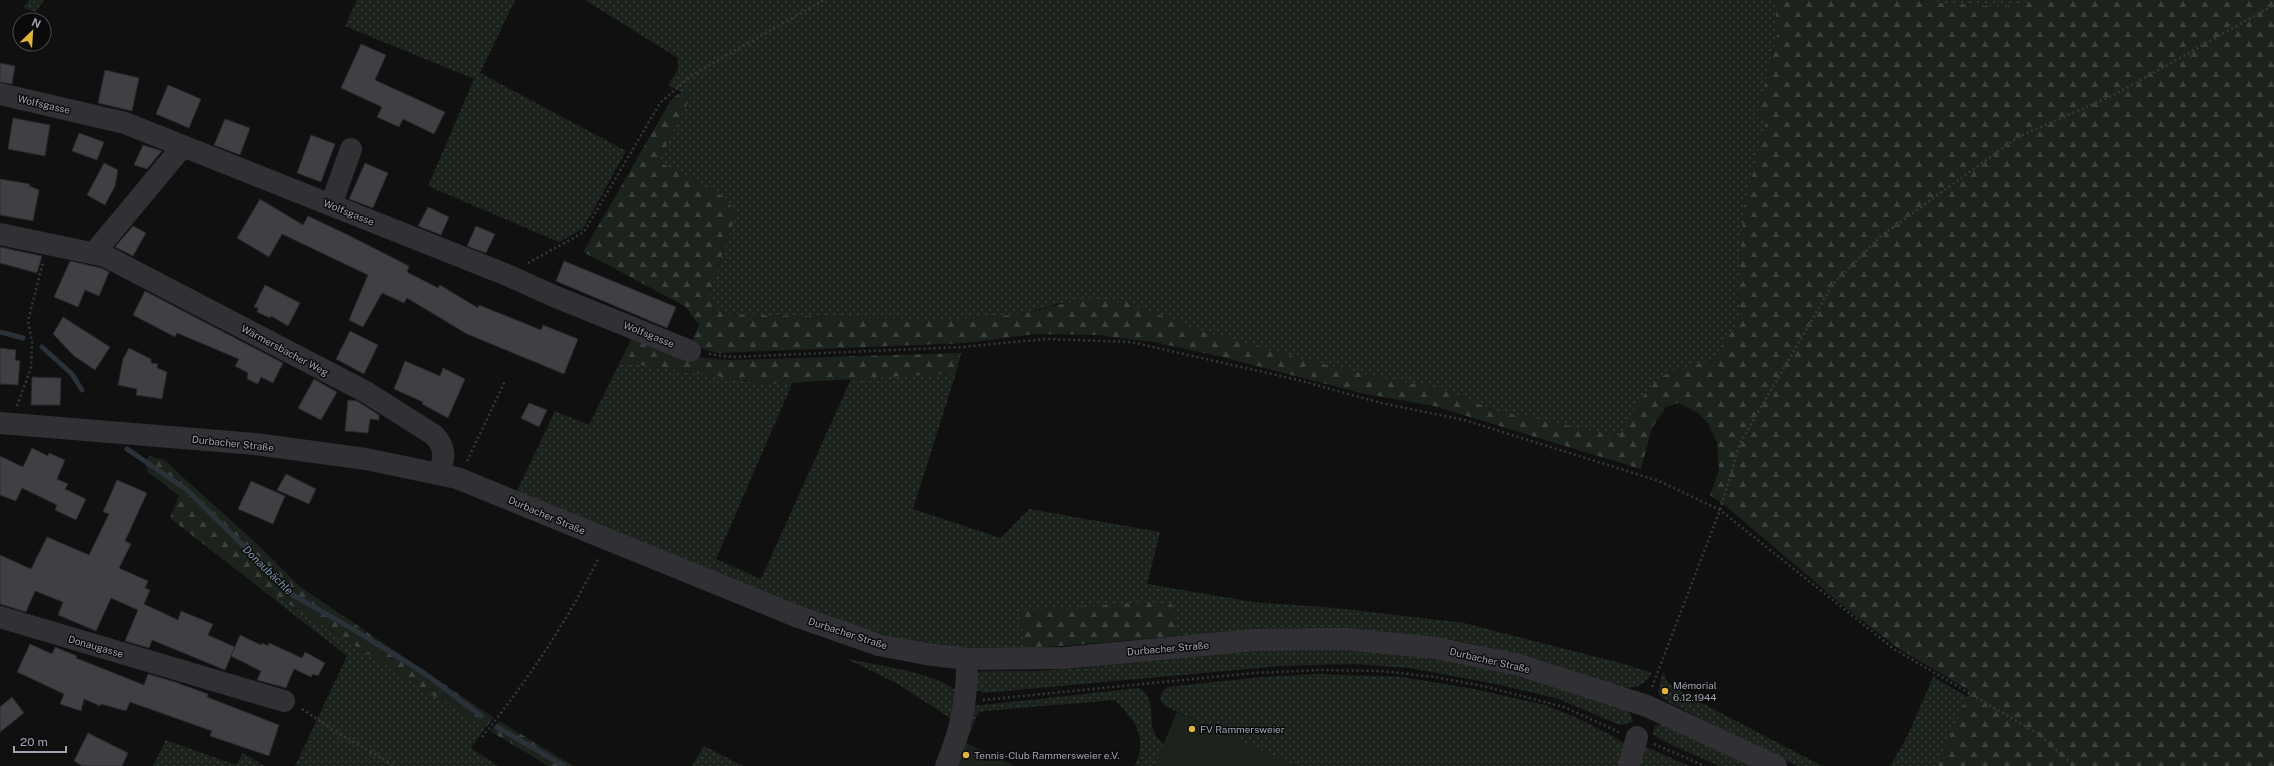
<svg xmlns="http://www.w3.org/2000/svg" width="2274" height="766" font-family="'Public Sans',sans-serif">
<style>
.grass{fill:url(#grass-dots)}
.forest{fill:url(#forest-firs)}
.pitch{fill:#1c231d}
.lines{fill:none;stroke-linecap:round;stroke-linejoin:round}
.stream{stroke:#2a3138;stroke-width:5}
.building{fill:#3f4044;stroke:#2a2a2d}
.path{stroke:#37383c;stroke-width:2.5;stroke-dasharray:2 3;stroke-linecap:butt}
.minor{stroke:#313135;stroke-width:22}
.poi-dot{fill:#e4b434;stroke:#0b0b0c;stroke-width:1.5}
.labels{text-anchor:middle;dominant-baseline:central;stroke-width:3;stroke-linejoin:round;paint-order:stroke}
.street-label{font-size:10px;fill:#a2a5b1;stroke:#0b0b0c}
.poi-label{font-size:10px;fill:#a2a5b1;stroke:#0b0b0c;text-anchor:start}
.water-label{font-size:11px;font-style:italic;fill:#7a91aa;stroke:#0b0b0c}
</style>
<defs>
<pattern id="grass-dots" width="8" height="8" patternUnits="userSpaceOnUse"><rect width="8" height="8" fill="#1c231d"/><path d="M2 2h.1M6 6h.1" fill="none" stroke="#3a403b" stroke-width="1.8" stroke-linecap="round"/></pattern>
<pattern id="forest-firs" width="22" height="20" patternUnits="userSpaceOnUse"><rect width="22" height="20" fill="#1c231d"/><path d="M5 1l3.5 6h-7zM16 11l3.5 6h-7z" fill="#3a403b"/></pattern>
</defs>
<rect width="100%" height="100%" fill="#101011"/>
<path class="grass" d="M29,0H44L36,12L23,8Z
M357,0H515L480,73L626,151L583,229L559,242L428,186L474,79L345,26Z
M585,0H1774L1778,31L1757,117L1766,122L1744,206L1738,290L1740,318L1714,360L1669,372L1642,399L1619,436L1496,411L1443,389L1377,377L1291,356L1205,332L1128,303H1060L1022,314L949,320L729,314L717,310L709,296L736,214L726,198L658,161L692,93L681,92L668,85L678,70V58Z
M1903,0H2035L2004,7Z
M620,362L768,384L793,382L716,559L761,579L851,379L956,373L913,509L1001,538L1029,509L1160,532L1147,584L1253,602L1336,608L1464,623L1624,664L1652,673C1644,685 1637,689 1623,687L1533,657L1455,640L1401,634L1314,629L1178,636L1172,604L1020,611L1025,649L972,651L901,639L820,616L516,493L555,411L589,425Z
M256,585L268,591L485,728L471,748L498,766H295L347,656Z
M1318,648L1398,652L1484,666L1560,686L1629,710L1633,722L1620,725L1556,698L1491,683L1409,668L1354,664L1279,666L984,693L975,689L974,677L981,671H1037L1084,668L1167,657L1250,650Z
M845,658C874,665 934,672 955,690L956,722L898,684Z
M1663,671L1668,683L1696,700L1822,766H1797L1666,701L1658,692Z
M1318,674L1402,677L1474,689L1545,705L1575,717L1613,736L1626,745L1623,766H1296L1165,706L1160,699L1163,691L1168,687L1251,678Z
M1933,677L1968,697L1937,766H1890L1907,737Z
M1139,688C1155,697 1149,714 1153,729C1154,735 1160,740 1164,745L1154,766H1135C1148,735 1135,721 1115,700L984,711L978,713L966,743L974,706Z
M1655,725H1668L1755,766H1719L1661,740L1653,734Z
M166,740L236,765L243,753L265,766H153Z
M704,746L743,766H692Z
M1644,746L1689,766H1638Z"/>
<path class="forest" d="M1774,0H1903L2004,7L2035,0H2274V766H1937L1970,691L1898,648L1848,610L1727,507L1710,495L1719,470L1717,443L1708,423L1697,412L1678,403L1666,407L1652,428L1641,469L1434,406L1361,393L1218,356L1153,342L1097,335L1035,334L965,343L718,353L690,345L699,325L685,306L583,252L671,100L681,92H693L658,161L726,198L736,214L709,296L717,310L729,314L949,320L1022,314L1086,298L1128,303L1205,332L1291,356L1377,377L1443,389L1496,411L1619,436C1633,415 1645,384 1669,373C1682,366 1700,364 1714,360L1740,318L1738,290L1744,206L1766,122L1757,117L1778,31Z
M632,337L686,356L728,360L961,353L956,373L769,384L620,362Z
M150,456L164,460L257,544L299,586L494,718L485,728L268,591L256,585L170,518L179,496L148,472L144,461Z
M1146,602L1172,604L1178,636L1025,649L1020,611Z
M499,721L574,766H548L490,731Z"/>
<path class="pitch" d="M1177,712L1296,766H1154Z
M966,743L1015,766H937Z"/>
<g class="lines">
<path class="stream" d="M0,332L23,338
M42,347L72,374L82,390
M127,449L187,490L293,595L361,634L424,673L481,716
M497,727L564,766"/>
</g>
<path class="building" d="M361,44L386,55L375,80L445,112L434,134L403,119L399,127L377,117L382,107L341,88Z
M0,63L15,66L12,84L0,82Z
M105,70L139,78L132,111L98,103Z
M168,85L201,99L189,128L156,114Z
M13,118L50,125L45,156L8,149Z
M225,119L250,128L240,155L214,145Z
M79,133L104,142L97,160L72,151Z
M311,135L335,144L321,182L297,173Z
M143,145L162,151L147,169L134,165Z
M104,163L118,170L115,186L105,205L87,195Z
M365,163L388,173L373,208L349,199Z
M0,179L30,184L29,186L39,190L33,221L0,215Z
M260,199L303,225L308,216L348,235L409,266L407,272L438,288L440,285L478,308L479,305L541,330L543,325L578,339L564,374L467,334L407,298L404,303L382,293L363,327L349,320L368,275L282,234L269,257L237,238Z
M428,207L449,217L441,235L418,226Z
M133,226L146,233L133,256L115,247Z
M476,226L495,234L486,253L467,246Z
M0,247L42,256L37,273L0,263Z
M70,261L101,268L109,272L99,296L85,290L78,307L54,297Z
M564,261L676,307L667,328L556,281Z
M265,285L300,303L288,326L271,316L270,318L257,312L258,308L254,307Z
M145,291L283,363L273,383L261,377L258,384L247,379L248,373L235,366L239,359L177,333L175,337L133,315Z
M63,317L110,347L95,370L74,356L53,334Z
M350,331L378,345L364,374L336,359Z
M0,348L16,350L15,360L20,361L18,385L0,384Z
M129,348L151,359V363L158,364L157,368L167,372L162,399L136,395L137,389L118,385L123,359Z
M405,361L440,376L443,368L465,379L448,418L422,404L423,402L394,389Z
M32,377L61,378L60,405H31Z
M314,379L337,392L321,420L298,408Z
M348,400L357,401L379,415V420L370,419L368,433L345,431Z
M529,403L547,410L539,427L521,418Z
M32,448L48,456L49,453L65,460L57,479L68,484L65,489L86,499L76,520L55,510L57,505L22,488L16,501L0,495V456L23,467Z
M286,474L316,489L309,504L277,490Z
M117,480L147,493L125,541L131,544L119,568L148,581L145,588L150,590L144,604L178,620L181,611L213,624L208,635L235,647L225,670L152,640L149,648L125,641L138,610L111,598L96,631L58,615L63,602L35,591L26,612L0,604V555L31,569L47,537L89,555L109,514L103,512Z
M251,481L285,496L273,524L238,509Z
M240,635L261,645L262,643L268,646L269,643L302,658L305,652L325,663L318,676L313,674L311,677L294,669L286,688L257,680L261,671L231,656Z
M30,644L52,654L55,647L77,656L76,658L144,685L148,674L175,682L208,694L207,697L279,725L269,756L210,736L212,731L130,702L126,711L101,704L100,706L84,699L81,711L60,704L64,694L17,672Z
M12,697L24,713L0,732V707Z
M88,733L128,753L122,766H82L74,761Z"/>
<g class="lines">
<path class="path" d="M528,263L584,232L660,103L692,75L824,0
M709,354L732,357L963,347L1045,339L1131,342L1298,380L1381,403L1464,420L1659,481L1720,510L1894,649L2037,733L2075,766
M17,406L31,368L32,343L28,321L43,262
M467,461L505,381
M1652,687L1720,510L1740,443L1833,284L1881,236L2018,137L2114,95L2274,5
M983,700L1253,673L1319,670L1382,671L1435,677L1487,687L1564,707L1619,732
M302,709L343,736L395,766
M482,737C528,680 567,622 599,557
M1654,744L1705,766"/>
<path class="minor" d="M0,94L125,123L507,275L556,297L690,351
M331,205L351,149
M0,234L105,256L366,392L434,435C446,448 445,457 439,473
M94,253L183,146
M0,423L255,444L366,459L457,478L796,616L879,645L926,654L967,659L1064,658L1255,640L1347,639L1436,648L1520,665L1647,706L1776,766
M0,617L284,701
M946,766C961,731 968,697 967,659
M1629,766L1637,737"/>
</g>
<g class="poi-dot">
<circle cx="1665" cy="691" r="4"/>
<circle cx="1192" cy="729" r="4"/>
<circle cx="966" cy="755" r="4"/>
</g>
<g class="labels">
<g class="street-label">
<text transform="translate(44 104) rotate(13)">Wolfsgasse</text>
<text transform="translate(349 212) rotate(22)">Wolfsgasse</text>
<text transform="translate(649 334) rotate(22)">Wolfsgasse</text>
<text transform="translate(285 350) rotate(28)">Wärmersbacher Weg</text>
<text transform="translate(233 443) rotate(6)">Durbacher Straße</text>
<text transform="translate(547 515) rotate(23)">Durbacher Straße</text>
<text transform="translate(848 633) rotate(18)">Durbacher Straße</text>
<text transform="translate(96 646) rotate(16)">Donaugasse</text>
<text transform="translate(1168 648) rotate(-5)">Durbacher Straße</text>
<text transform="translate(1490 660) rotate(13)">Durbacher Straße</text>
</g>
<g class="poi-label">
<text x="1673" y="685">Mémorial<tspan x="1673" dy="12">6.12.1944</tspan></text>
<text x="1200" y="729">FV Rammersweier</text>
<text x="974" y="755">Tennis-Club Rammersweier e.V.</text>
</g>
<g class="water-label">
<text transform="translate(268 570) rotate(44)">Donaubächle</text>
</g>
</g>
<g transform="translate(32 32) rotate(25)"><circle r="19" fill="#0b0b0c" stroke="#47494e"/>
<path d="M0-3L7 15L0 10L-7 15Z" fill="#e4b434"/>
<text y="-6" font-size="11" font-weight="bold" text-anchor="middle" fill="#a2a5b1">N</text>
</g>
<path d="M14 746v6h52v-6" fill="none" stroke="#a2a5b1" stroke-width="2"/>
<text x="20" y="746" font-size="12" fill="#a2a5b1" stroke="#0b0b0c" stroke-width="3" paint-order="stroke">20 m</text>
</svg>
